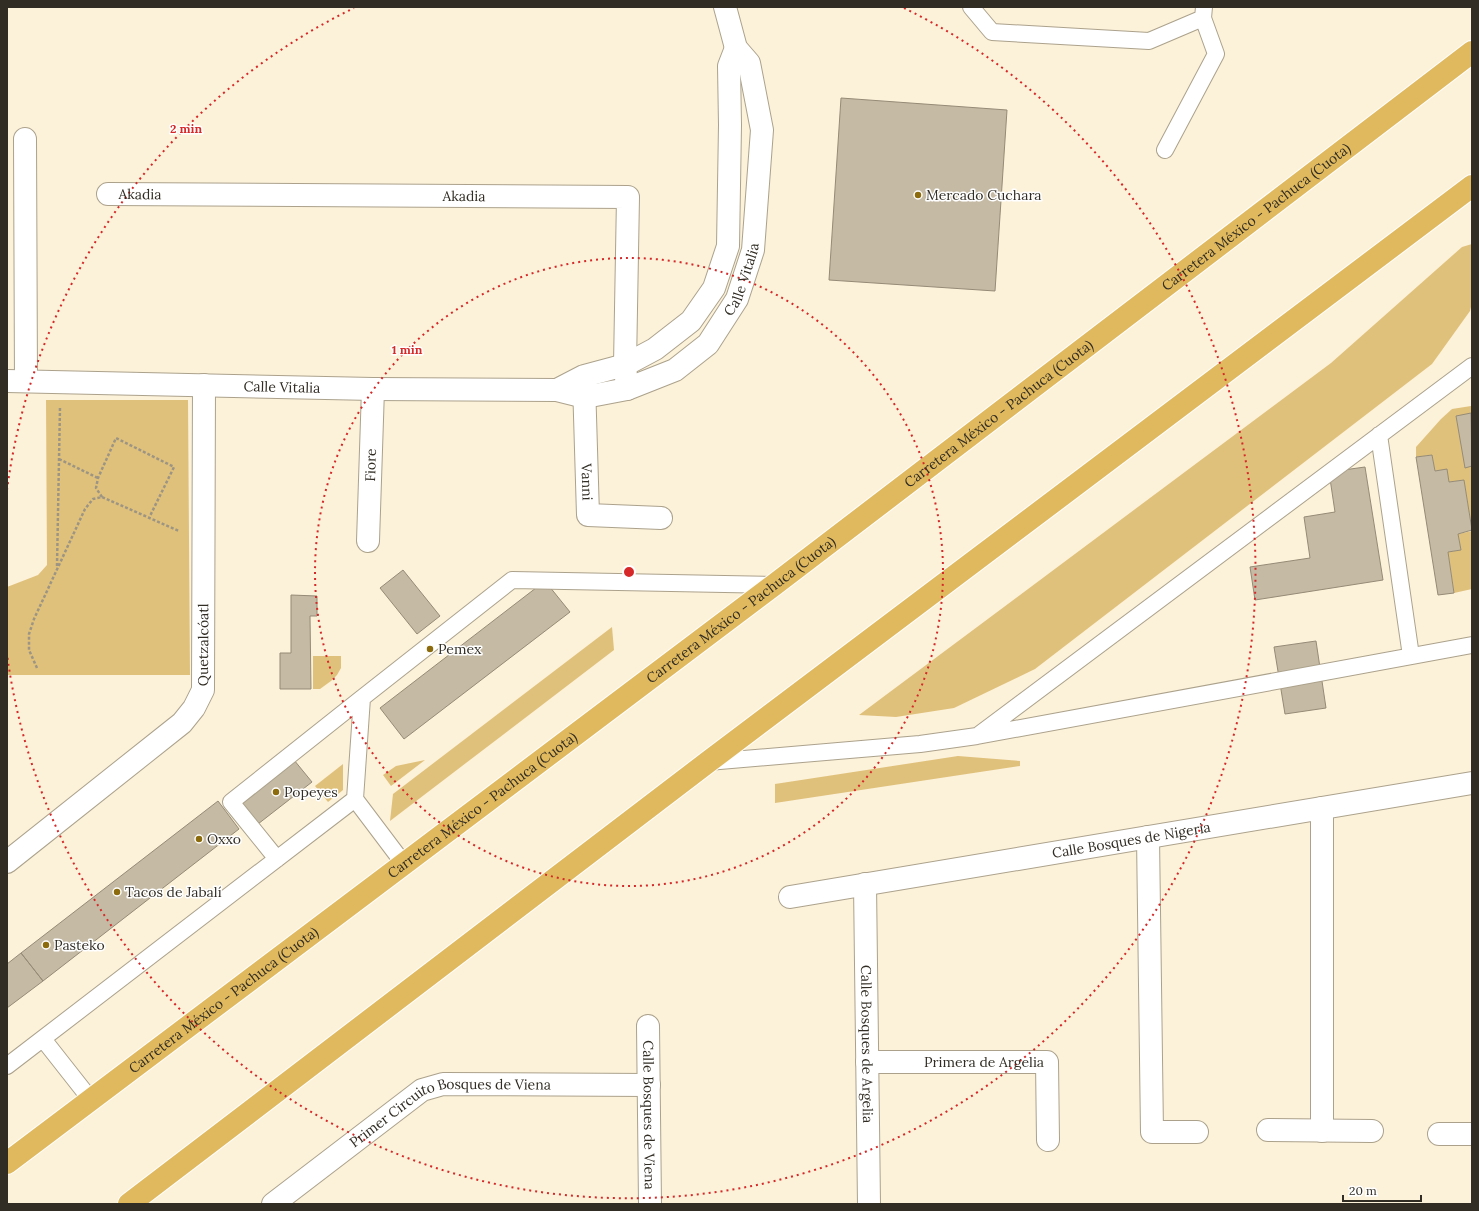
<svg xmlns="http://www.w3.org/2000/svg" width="1479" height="1211" font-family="Lora,serif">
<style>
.green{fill:#e0c17b}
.building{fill:#c5baa4;stroke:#958b76}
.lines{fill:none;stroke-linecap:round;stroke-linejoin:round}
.lane-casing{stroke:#aca28c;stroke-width:18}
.street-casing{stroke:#aca28c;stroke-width:24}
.highway-casing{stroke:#fff;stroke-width:24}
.path{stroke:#9d9584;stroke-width:2.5;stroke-dasharray:3 2;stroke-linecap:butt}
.lane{stroke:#fff;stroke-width:16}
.street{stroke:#fff;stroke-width:22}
.highway{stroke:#e0b95f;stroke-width:22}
.ring{fill:none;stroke:#d62828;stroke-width:2;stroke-dasharray:2 4}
.poi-dot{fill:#8c6b0c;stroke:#fff;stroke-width:1.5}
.labels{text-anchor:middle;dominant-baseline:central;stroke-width:3;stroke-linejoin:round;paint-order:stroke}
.street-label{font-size:14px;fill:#312d24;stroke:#fff}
.poi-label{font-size:14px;fill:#312d24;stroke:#fff;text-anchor:start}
.centre{fill:#d62828;stroke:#fff;stroke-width:2}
.ring-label{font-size:12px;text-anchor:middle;font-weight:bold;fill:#d62828;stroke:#fff;stroke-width:3;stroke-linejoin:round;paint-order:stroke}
</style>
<rect width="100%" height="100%" fill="#fcf1d9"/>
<path class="green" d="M1472,244V303L1470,311L1432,364L1035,669L954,708L896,717L859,715L1331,363L1462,247Z
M46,400H188L190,675H7V587L38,575L47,565Z
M1471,406L1472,407V530L1464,480L1449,482L1447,470L1435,471L1432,455L1416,457V447L1441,419L1452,409Z
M1472,531V589L1454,593L1448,552L1461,550L1458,534Z
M612,627L614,650L390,821L393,794Z
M313,656H341V668L337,675L331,681L320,689H313Z
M958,756L1020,761V766L775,803V784Z
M425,760L391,786L383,775L396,766Z
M343,764V790L328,802L315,786Z"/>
<path class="building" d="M841,98L1007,110L995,291L829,280Z
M1471,413L1472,466L1465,468L1456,416Z
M1432,455L1435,471L1447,469L1449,482L1464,480L1472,530L1458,534L1461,550L1448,552L1454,593L1438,595L1416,457Z
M1365,467L1383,580L1255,600L1250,567L1310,558L1304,517L1335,512L1329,472Z
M403,570L440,616L417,634L380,588Z
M545,581L570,612L404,739L380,708Z
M291,595L317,596V616H310L311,689H280V653H291Z
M1316,641L1326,708L1285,714L1274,647Z
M294,760L312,782L258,824L241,802Z
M218,801L239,829L43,981L21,953Z
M21,953L43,981L7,1008V964Z"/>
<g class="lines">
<g class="lane-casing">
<path id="lane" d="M971,7L992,32L1149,41L1203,18
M1165,150L1216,54L1203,18L1204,7
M1379,435L1411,656
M980,734L1472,366
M708,762L920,744L977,736L1472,645
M277,859L231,802L362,698
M404,864L355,799L362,698L512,580L774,585
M43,1039L91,1100
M7,1066L355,799"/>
</g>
<g class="street-casing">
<g id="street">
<path d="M25,139L26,381"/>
<path id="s1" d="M108,194L628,197L625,365L627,389"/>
<path id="s2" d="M7,381L373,389L557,390L585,397L627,389L675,370L708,344L737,299L753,250L762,130L749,63L736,48L725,7"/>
<path id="s3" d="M584,383L588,515L661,518"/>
<path d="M557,390L584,376L625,365L655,349L691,321L714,288L728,246L730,125L729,66L736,48"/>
<path id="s4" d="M368,541L373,389"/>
<path d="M1322,808V1131"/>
<path d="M1148,837L1152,1132H1197"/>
<path id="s5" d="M7,862L182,723L194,708L203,690L204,385"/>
<path id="s6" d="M865,884L869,1204"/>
<path id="s7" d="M790,897L1472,783"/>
<path id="s8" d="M648,1026L650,1204"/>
<path id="s9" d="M867,1062H1047L1048,1140"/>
<path d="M1268,1130L1372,1131"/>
<path d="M1439,1134H1472"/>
<path id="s10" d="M273,1204L422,1090L443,1084L649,1085"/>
</g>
</g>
<g class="highway-casing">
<g id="highway">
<path id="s11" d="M7,1163L774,585L1472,52"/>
<path d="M129,1204L708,762L1472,186"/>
</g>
</g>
<path class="path" d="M59,459L98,478
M102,497L96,488L98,478L116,438L174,467L149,518
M57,566L60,407
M37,668L29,650V634L34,619L85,509L93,499L102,497L179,531"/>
<use href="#lane" class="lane"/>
<use href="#street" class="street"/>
<use href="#highway" class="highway"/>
</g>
<g class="ring">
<circle cx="629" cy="572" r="314"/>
<path d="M7 490A627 627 0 0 1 354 8M904 8A627 627 0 1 1 7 654"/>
</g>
<g class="poi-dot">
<circle cx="918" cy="195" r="4"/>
<circle cx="430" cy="649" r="4"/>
<circle cx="276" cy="792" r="4"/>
<circle cx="199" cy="839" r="4"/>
<circle cx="117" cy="892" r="4"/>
<circle cx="46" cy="945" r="4"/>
</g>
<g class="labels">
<g class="street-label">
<text stroke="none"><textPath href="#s1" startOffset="32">Akadia</textPath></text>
<text stroke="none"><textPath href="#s1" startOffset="356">Akadia</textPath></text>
<text stroke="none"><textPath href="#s11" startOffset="1567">Carretera México - Pachuca (Cuota)</textPath></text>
<text stroke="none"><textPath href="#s2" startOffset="789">Calle Vitalia</textPath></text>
<text stroke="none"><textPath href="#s2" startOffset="275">Calle Vitalia</textPath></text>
<text stroke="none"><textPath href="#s11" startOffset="1243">Carretera México - Pachuca (Cuota)</textPath></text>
<text stroke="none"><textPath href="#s4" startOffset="76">Fiore</textPath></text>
<text stroke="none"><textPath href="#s3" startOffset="99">Vanni</textPath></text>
<text stroke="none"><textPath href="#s11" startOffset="919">Carretera México - Pachuca (Cuota)</textPath></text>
<text stroke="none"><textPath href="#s5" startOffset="308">Quetzalcóatl</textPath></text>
<text stroke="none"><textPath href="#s11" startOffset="595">Carretera México - Pachuca (Cuota)</textPath></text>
<text stroke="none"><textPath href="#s7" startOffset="346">Calle Bosques de Nigeria</textPath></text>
<text stroke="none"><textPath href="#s11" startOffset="271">Carretera México - Pachuca (Cuota)</textPath></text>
<text stroke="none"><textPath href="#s6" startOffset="160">Calle Bosques de Argelia</textPath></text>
<text stroke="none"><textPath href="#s9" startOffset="117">Primera de Argelia</textPath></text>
<text stroke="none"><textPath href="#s8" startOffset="89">Calle Bosques de Viena</textPath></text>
<text stroke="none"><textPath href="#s10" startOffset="208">Primer Circuito Bosques de Viena</textPath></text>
</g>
<g class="poi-label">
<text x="926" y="195">Mercado Cuchara</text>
<text x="438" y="649">Pemex</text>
<text x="284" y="792">Popeyes</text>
<text x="207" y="839">Oxxo</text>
<text x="125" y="892">Tacos de Jabalí</text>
<text x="54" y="945">Pasteko</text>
</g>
</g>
<circle cx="629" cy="572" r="6" class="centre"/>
<g class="ring-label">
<text x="186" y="133">2 min</text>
<text x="407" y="354">1 min</text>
</g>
<rect width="1479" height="1211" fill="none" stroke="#312d24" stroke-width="16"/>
<path d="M1343 1195v6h78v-6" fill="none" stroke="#312d24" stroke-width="2"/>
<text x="1349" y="1195" font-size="12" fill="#312d24" stroke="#ffffff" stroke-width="3" paint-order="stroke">20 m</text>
</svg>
